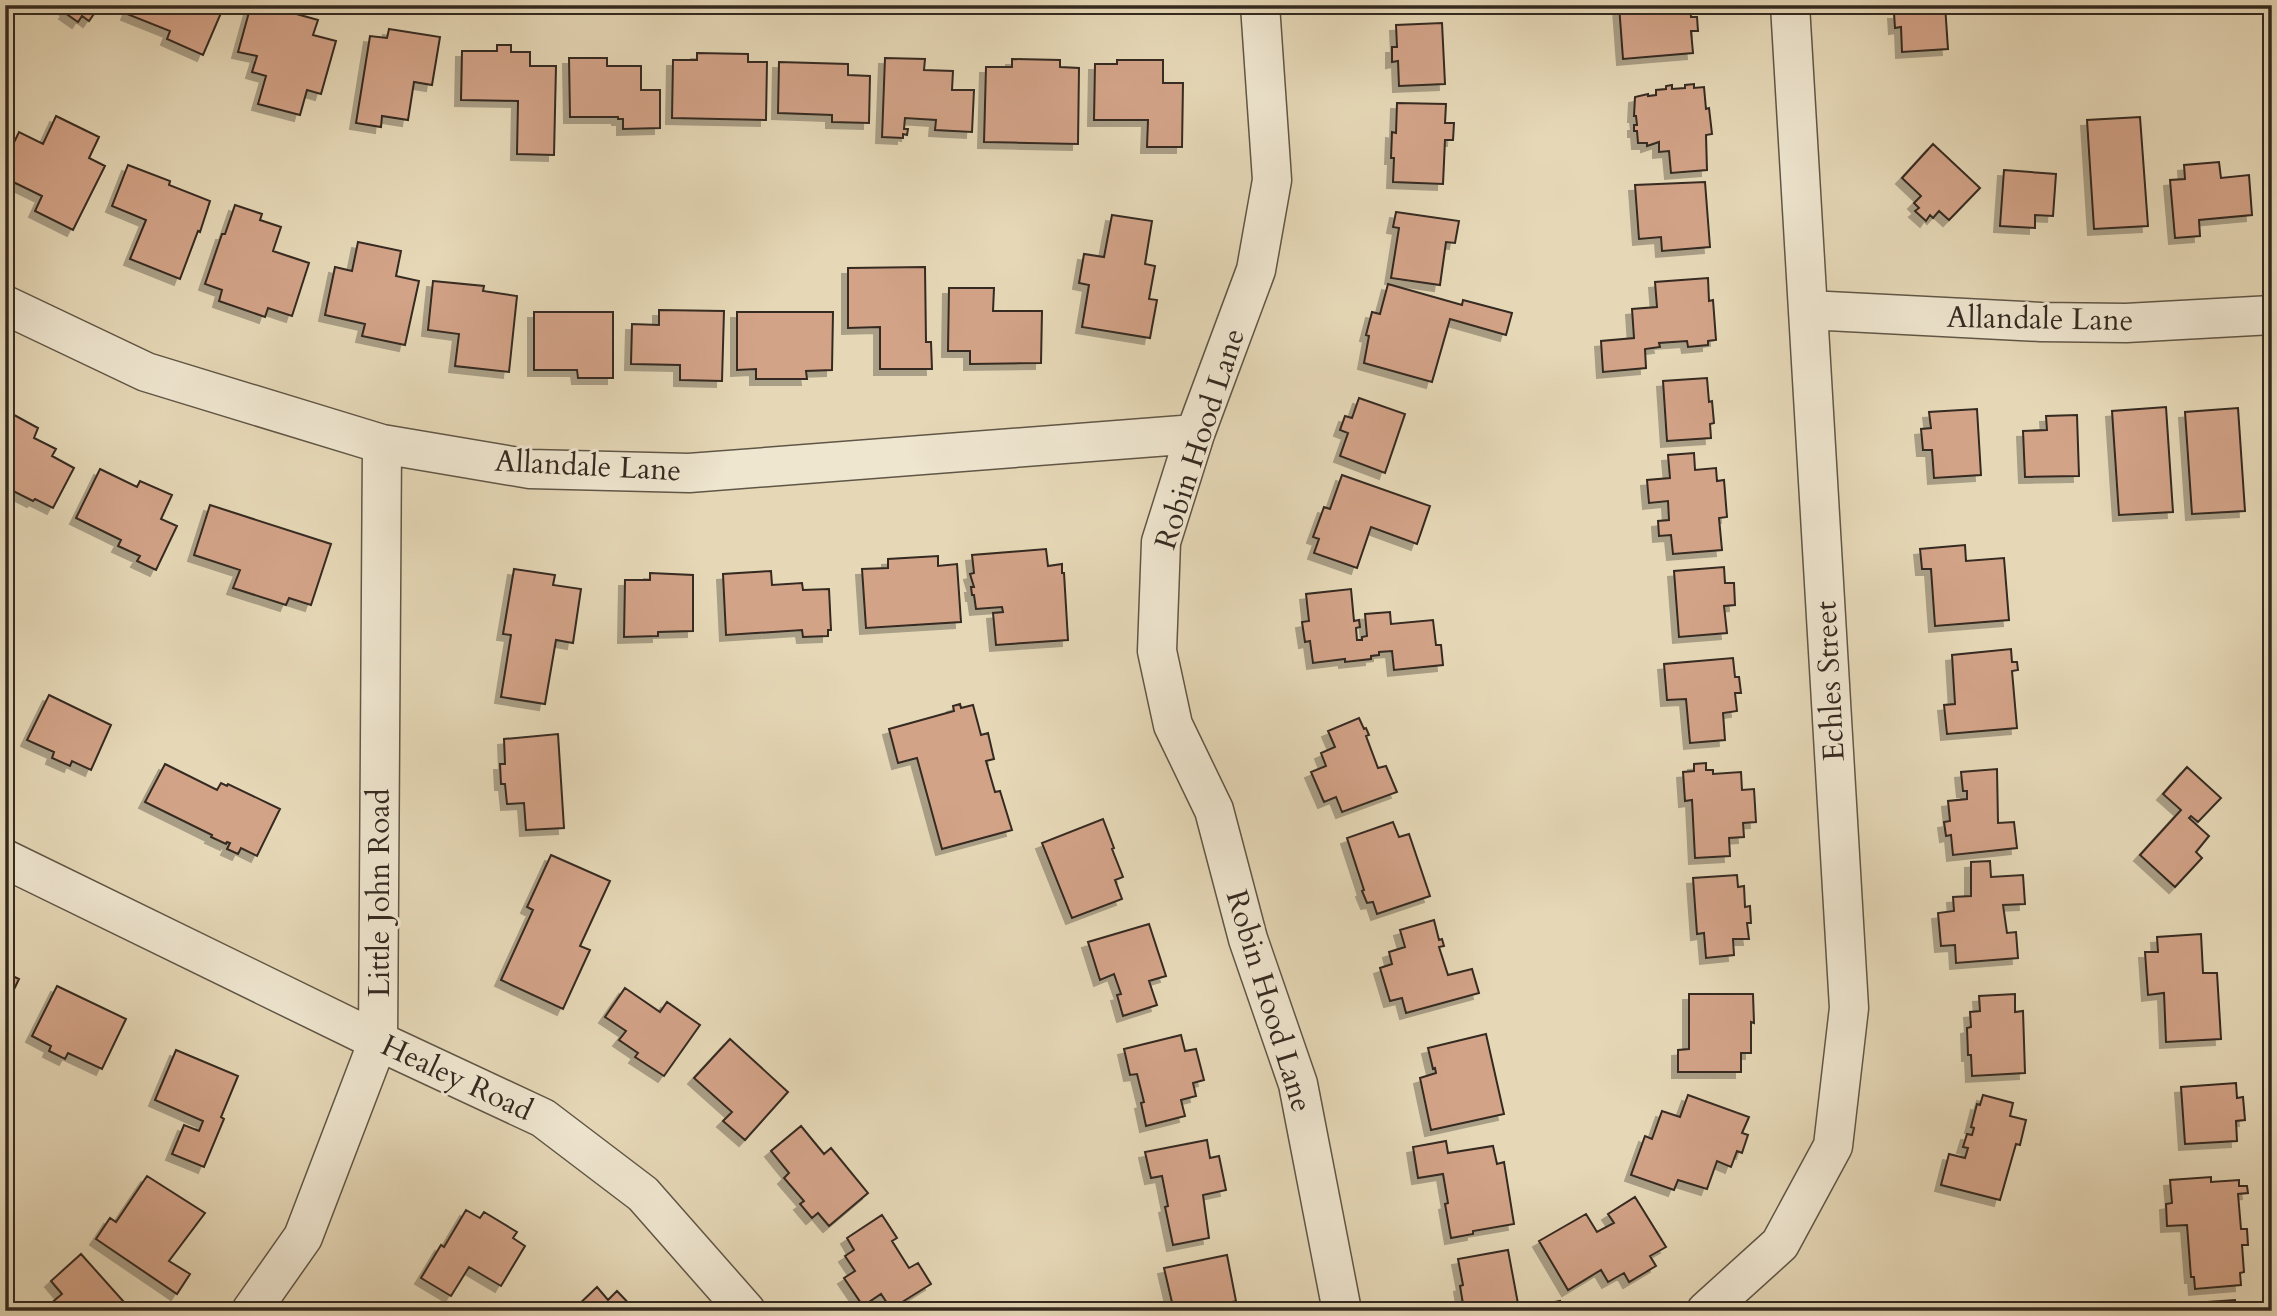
<svg xmlns="http://www.w3.org/2000/svg" width="2277" height="1316" font-family="Cardo,serif">
<style>
.building{fill:#d3a388;stroke:#342a20;stroke-width:2;filter:url(#shadow)}
.lines{fill:none;stroke-linecap:round;stroke-linejoin:round}
.minor-casing{stroke:#605646;stroke-width:41}
.minor{stroke:#efe6d0;stroke-width:38}
.labels{text-anchor:middle;dominant-baseline:central;stroke-width:6;stroke-linejoin:round;paint-order:stroke}
.street-label{font-size:30px;fill:#342a20;stroke:#efe6d0}
</style>
<defs>
<filter id="shadow"><feDropShadow dx="-6" dy="6" stdDeviation="0" flood-color="#0004"/></filter>
</defs>
<rect width="100%" height="100%" fill="#e6d8b7"/>
<filter id="stains"><feTurbulence type="fractalNoise" baseFrequency=".00286" numOctaves="4"/><feColorMatrix values="0 0 0 0 .2 0 0 0 0 .09 0 0 0 0 .02 0 0 0 .5 -.17"/></filter>
<radialGradient id="worn" r=".72"><stop offset=".6" stop-color="#630" stop-opacity="0"/><stop offset="1" stop-color="#630" stop-opacity=".3"/></radialGradient>
<path class="building" d="M60,5H100L89,21L82,16L78,22L65,13L67,10Z
M131,5H205L221,13L203,55L167,39L170,31L127,14Z
M251,5L269,7L270,5H295L293,13L318,20L313,35L336,41L321,94L307,90L300,115L258,104L266,76L252,72L257,56L238,52Z
M1619,5H1690L1691,17H1697L1698,31H1691L1693,53L1623,59Z
M1900,5H1945L1948,49L1902,52L1901,27L1895,28L1894,13H1900Z
M1442,23L1445,84L1399,86L1398,61L1392,62V47H1397L1396,25Z
M389,29L440,37L432,85L414,82L408,120L382,116L381,127L356,123L370,36L387,38Z
M497,45H511V52H530V66H556L554,155L517,154L518,101L461,100L462,51H497Z
M697,53L748,54V62H767L766,120L672,118L673,60H697Z
M569,58H607V66H641V90H660V128L623,129V119H618V117H570Z
M885,58L925,59L924,70L953,71L952,90H974L972,132L935,130L936,120L905,118L904,129H908L907,135L903,134V138L882,137Z
M1012,59L1060,60V67L1079,68L1078,144L984,142L986,67H1012Z
M1117,60H1163V83H1183L1182,147H1147L1148,120H1094L1095,64H1117Z
M779,62L848,64V75L870,76L869,123L832,122V115L778,113Z
M1694,84V88L1704,87L1706,109L1709,108L1712,134L1706,135L1707,170L1671,173L1669,151L1659,152V142L1647,146V143H1638L1637,131H1634V125H1637L1636,116H1634L1635,97L1648,94V96L1656,95V90L1666,89V86L1672,85V89L1685,88V85Z
M1397,103L1446,104L1445,123H1454L1453,140H1445L1443,184L1393,182L1394,158H1391L1392,132L1396,133Z
M56,116L99,137L89,158L105,166L73,230L35,211L42,196L5,178V161L19,132L43,144Z
M2140,117L2148,226L2094,229L2087,120Z
M1933,144L1980,188L1949,220L1939,211L1933,218L1930,215L1926,221L1915,211L1919,208L1914,203L1921,196L1902,178Z
M2219,162L2221,178L2249,175L2252,215L2199,220L2200,236L2175,238L2170,180L2185,179L2184,165Z
M128,165L170,181L169,185L210,201L200,232L198,231L180,279L130,259L146,220L112,206Z
M2004,170L2056,174L2053,216L2035,215V228L2000,226Z
M1705,182L1710,247L1662,251L1661,237L1639,239L1635,185Z
M235,205L262,214L260,220L281,227L273,251L309,263L292,316L268,308L265,317L219,301L222,290L205,284L222,234H225Z
M1396,212L1459,221L1455,243L1446,242L1440,285L1391,278L1399,228L1393,227Z
M1112,215L1152,221L1145,264L1155,266L1149,299L1157,300L1150,338L1082,327L1089,285L1079,283L1084,254L1104,257Z
M358,242L401,251L396,276L419,281L405,345L362,336L365,324L325,315L335,267L352,271Z
M925,267L926,342H931L932,369H880V327L848,328V268Z
M1708,278L1709,301L1713,300L1716,340L1708,341V345L1688,347L1687,341L1659,343L1660,347L1645,349L1646,368L1603,372L1601,341L1634,338L1632,309L1657,307L1655,282Z
M433,281L484,286L483,291L517,296L509,372L455,366L459,334L428,330Z
M1388,284L1462,305L1463,300L1512,313L1506,335L1450,319L1432,382L1364,363L1369,336L1366,335L1372,312L1380,314Z
M949,288H994L993,311H1042L1041,363L970,364V351H948Z
M659,310L724,311L722,381L680,380V365L631,364L632,324L659,325Z
M534,312H613V378H578L577,370H534Z
M737,312H833L832,370L806,371L807,379H756V369L737,370Z
M1707,378L1709,402L1712,401L1714,423L1710,424L1711,438L1667,441L1663,381Z
M1359,398L1405,414L1385,473L1340,456L1348,433L1340,430L1345,416L1352,418Z
M2166,407L2173,512L2119,515L2112,411Z
M2238,408L2245,511L2192,514L2185,412Z
M1977,409L1981,475L1934,478L1932,450H1923L1921,429L1931,428L1929,412Z
M5,410L38,428L34,438L56,449L52,456L74,468L53,508L35,499L33,501L5,487Z
M2077,415L2079,476L2025,477L2023,431L2047,430L2046,416Z
M1694,453L1695,470L1716,468L1717,481L1724,480L1727,517L1719,518L1722,550L1673,554L1671,535L1659,536L1658,521L1669,520L1668,501L1649,503L1647,480L1670,478L1668,455Z
M100,469L137,487L140,481L172,495L161,519L177,526L156,570L137,561L140,556L118,546L121,540L76,518Z
M1342,475L1430,506L1417,544L1371,527L1357,568L1314,553L1319,539L1313,537L1324,507L1330,509Z
M210,505L331,544L311,605L289,598L286,605L233,588L240,570L194,555Z
M1965,545L1966,561L2004,558L2009,620L1935,626L1931,569H1922L1920,549Z
M1046,549L1048,566L1062,564V573H1064L1068,640L996,645L993,613L1003,612L1002,607L976,609L974,595H972L971,587H974L970,574L974,573L972,555Z
M938,556V566L957,564L961,622L866,628L862,569L888,568V559Z
M1724,567L1725,583H1734L1735,605L1724,606L1727,633L1679,637L1674,571Z
M514,569L555,575L553,585L581,589L573,643L556,640L545,704L501,697L511,635L503,634Z
M771,571L772,585L802,583L803,590L829,589L831,630H828V636L803,637L802,630L726,635L723,574Z
M650,573L693,575V631L658,632V636L624,637L625,580H650Z
M1351,589L1354,621L1359,620L1360,627L1356,628L1357,640H1362V637L1367,636L1365,614L1390,612L1391,624L1433,620L1436,645H1441L1443,665L1394,670L1392,651L1379,652V655L1371,656V659L1345,662V659L1313,663L1310,641L1305,642L1302,622L1309,621L1306,594Z
M2011,649L2012,662H2017L2018,670L2012,671L2017,728L1947,734L1944,705L1955,704L1952,655Z
M1733,658L1735,677H1739L1741,693H1735L1737,711L1723,713L1725,740L1690,743L1686,699L1667,700L1664,664Z
M49,695L111,725L91,770L72,761L70,766L52,758L54,752L27,740Z
M960,704L961,708L973,705L981,735L988,733L994,759L986,761L995,792L1000,791L1012,830L942,849L917,758L898,763L889,729L954,711L953,706Z
M1359,718L1364,729L1366,728L1369,735L1366,736L1378,768L1386,766L1397,792L1342,812L1336,797L1324,802L1311,772L1326,766L1321,753L1335,747L1328,731Z
M558,734L564,828L526,830L524,803L507,804L505,784H501L500,764H505L504,739Z
M1706,763V770H1713V774L1741,772L1742,790L1754,789L1756,822L1743,823L1744,837L1729,838L1730,856L1695,858L1692,800L1685,801L1683,772L1694,771V764Z
M165,764L217,790L221,783L227,786L228,784L280,809L257,856L241,848L238,854L227,849L230,843L227,842L226,844L211,837L212,835L145,802Z
M2187,767L2221,798L2198,822L2191,816L2189,818L2209,836L2196,852L2202,858L2175,887L2140,855L2181,810L2163,794Z
M1997,769L1998,823L2014,822L2017,848L1953,855L1951,835L1946,836L1944,822L1950,821L1948,801L1967,799V791H1963L1961,772Z
M1103,819L1114,848L1112,849L1123,877L1115,880L1122,899L1072,918L1042,843Z
M1393,822L1399,837L1409,834L1430,896L1377,914L1373,902L1367,903L1362,891L1364,890L1347,838Z
M551,855L610,881L580,946L590,950L563,1009L501,980L533,910L527,907Z
M1990,861L1991,877L2023,875L2025,904L2003,905L2007,933L2016,932L2018,958L1956,963L1955,945L1941,946L1938,913L1954,911L1953,897L1971,896V862Z
M1737,875L1738,887L1744,886L1745,907L1750,906L1751,923H1747L1749,939H1733L1734,955L1706,958L1704,933L1697,934L1693,878Z
M1434,920L1439,940L1442,939L1444,946L1439,947L1448,975L1472,969L1479,993L1406,1013L1402,998L1390,1001L1380,968L1392,964L1389,952L1405,947L1400,930Z
M1149,924L1166,976L1149,981L1157,1005L1123,1016L1117,995L1121,994L1114,974L1100,980L1088,942Z
M2201,934L2203,973H2217L2221,1039L2166,1042L2164,993L2148,995L2145,952H2158L2157,937Z
M5,966L8,967L6,973L19,979L5,1008Z
M57,986L126,1019L102,1069L68,1053L65,1059L49,1051L51,1046L32,1036Z
M625,988L660,1012L667,1002L700,1025L664,1076L635,1057L638,1053L619,1040L626,1031L605,1017Z
M1689,994H1753L1754,1023L1751,1022V1053H1741V1072H1678V1050L1689,1049Z
M2015,994V1012L2023,1011L2025,1073L1972,1076L1971,1055H1968L1967,1028L1971,1027L1970,1012L1980,1011L1979,996Z
M1486,1034L1504,1114L1431,1130L1420,1078L1436,1073L1435,1068L1433,1069L1428,1048Z
M1181,1035L1185,1051L1196,1049L1204,1080L1193,1083L1196,1096L1181,1100L1185,1116L1146,1126L1141,1103L1144,1102L1137,1074L1130,1075L1124,1049Z
M730,1039L788,1092L745,1140L723,1121L732,1112L694,1078Z
M176,1050L238,1076L221,1117L224,1119L204,1167L172,1154L184,1125L199,1131L203,1121L155,1100Z
M2236,1083L2237,1098L2243,1097L2245,1120L2236,1121L2237,1141L2185,1144L2181,1087Z
M1688,1095L1749,1117L1742,1133L1748,1135L1742,1153L1737,1151L1731,1167L1717,1161L1707,1189L1678,1180L1674,1190L1631,1175L1645,1136L1652,1139L1662,1111L1680,1117Z
M1983,1095L2013,1103L2010,1116L2026,1120L2020,1145L2016,1144L2000,1200L1941,1185L1949,1154L1965,1158L1968,1148L1963,1147L1967,1134L1972,1135L1974,1128L1971,1127L1977,1104L1980,1105Z
M801,1126L824,1154L831,1148L868,1193L829,1226L818,1213L812,1218L800,1204L804,1201L784,1178L789,1173L771,1151Z
M1207,1140L1210,1158L1219,1156L1226,1190L1203,1195L1209,1238L1173,1245L1165,1207L1168,1206L1162,1176L1151,1178L1145,1152Z
M1446,1141L1448,1153L1493,1146L1497,1164L1504,1162L1514,1224L1473,1231V1234L1451,1238L1445,1204L1448,1203L1443,1174L1418,1178L1413,1147Z
M147,1176L205,1213L169,1261L190,1274L177,1294L96,1239L110,1218L116,1222Z
M2211,1177V1182L2239,1180V1186H2247L2248,1193L2238,1194L2241,1229H2247L2248,1245H2242L2244,1272L2240,1273L2241,1285L2195,1289L2194,1277H2191L2187,1225L2167,1226L2166,1204L2172,1203L2170,1180Z
M1635,1197L1666,1247L1650,1256L1656,1266L1629,1282L1624,1273L1608,1282L1601,1270L1568,1290L1539,1241L1586,1214L1597,1232L1614,1223L1608,1214Z
M466,1210L480,1218L484,1212L517,1232L513,1238L525,1246L501,1286L469,1267L451,1296L421,1278L441,1245L444,1247Z
M882,1215L897,1238L892,1241L909,1268L918,1263L931,1284L891,1309L881,1294L863,1306L844,1278L855,1271L845,1256L854,1250L847,1238Z
M1508,1250L1519,1309L1560,1301L1562,1311L1464,1310L1460,1286L1463,1285L1458,1259Z
M81,1254L132,1311L43,1310L62,1294L51,1281Z
M1227,1255L1236,1301L1225,1304L1226,1311H1174L1164,1268Z
M597,1287L608,1300L617,1291L636,1311H572Z
M2235,1300L2236,1311H2194L2193,1303Z"/>
<g class="lines">
<g class="minor-casing">
<path id="minor" d="M1260,5L1272,180L1256,270L1195,434L1161,542L1157,651L1173,725L1214,810L1248,939L1298,1084L1342,1311
M5,305L146,372L382,444L530,469L689,473L1195,434
M1808,310L2041,322L2126,323L2272,315
M5,859L378,1041L543,1118L643,1194L746,1311
M251,1311L303,1237L378,1041L382,444
M1706,1311L1780,1244L1833,1146L1849,1008L1790,5"/>
</g>
<use href="#minor" class="minor"/>
</g>
<g class="labels">
<g class="street-label">
<text transform="translate(2040 319) rotate(1)">Allandale Lane</text>
<text transform="translate(1200 439) rotate(-72)">Robin Hood Lane</text>
<text transform="translate(588 466) rotate(3)">Allandale Lane</text>
<text transform="translate(1830 681) rotate(-93)">Echles Street</text>
<text transform="translate(379 893) rotate(-90)">Little John Road</text>
<text transform="translate(1269 1001) rotate(73)">Robin Hood Lane</text>
<text transform="translate(457 1078) rotate(25)">Healey Road</text>
</g>
</g>
<rect width="2277" height="1316" fill="none" stroke="#e6d8b7" stroke-width="28"/>
<rect x="7" y="7" width="2263" height="1302" fill="none" stroke="#342a20" stroke-width="3.5"/>
<rect x="14" y="14" width="2249" height="1288" fill="none" stroke="#342a20" stroke-width="2"/>
<rect width="100%" height="100%" filter="url(#stains)"/>
<rect width="100%" height="100%" fill="url(#worn)"/>
</svg>
